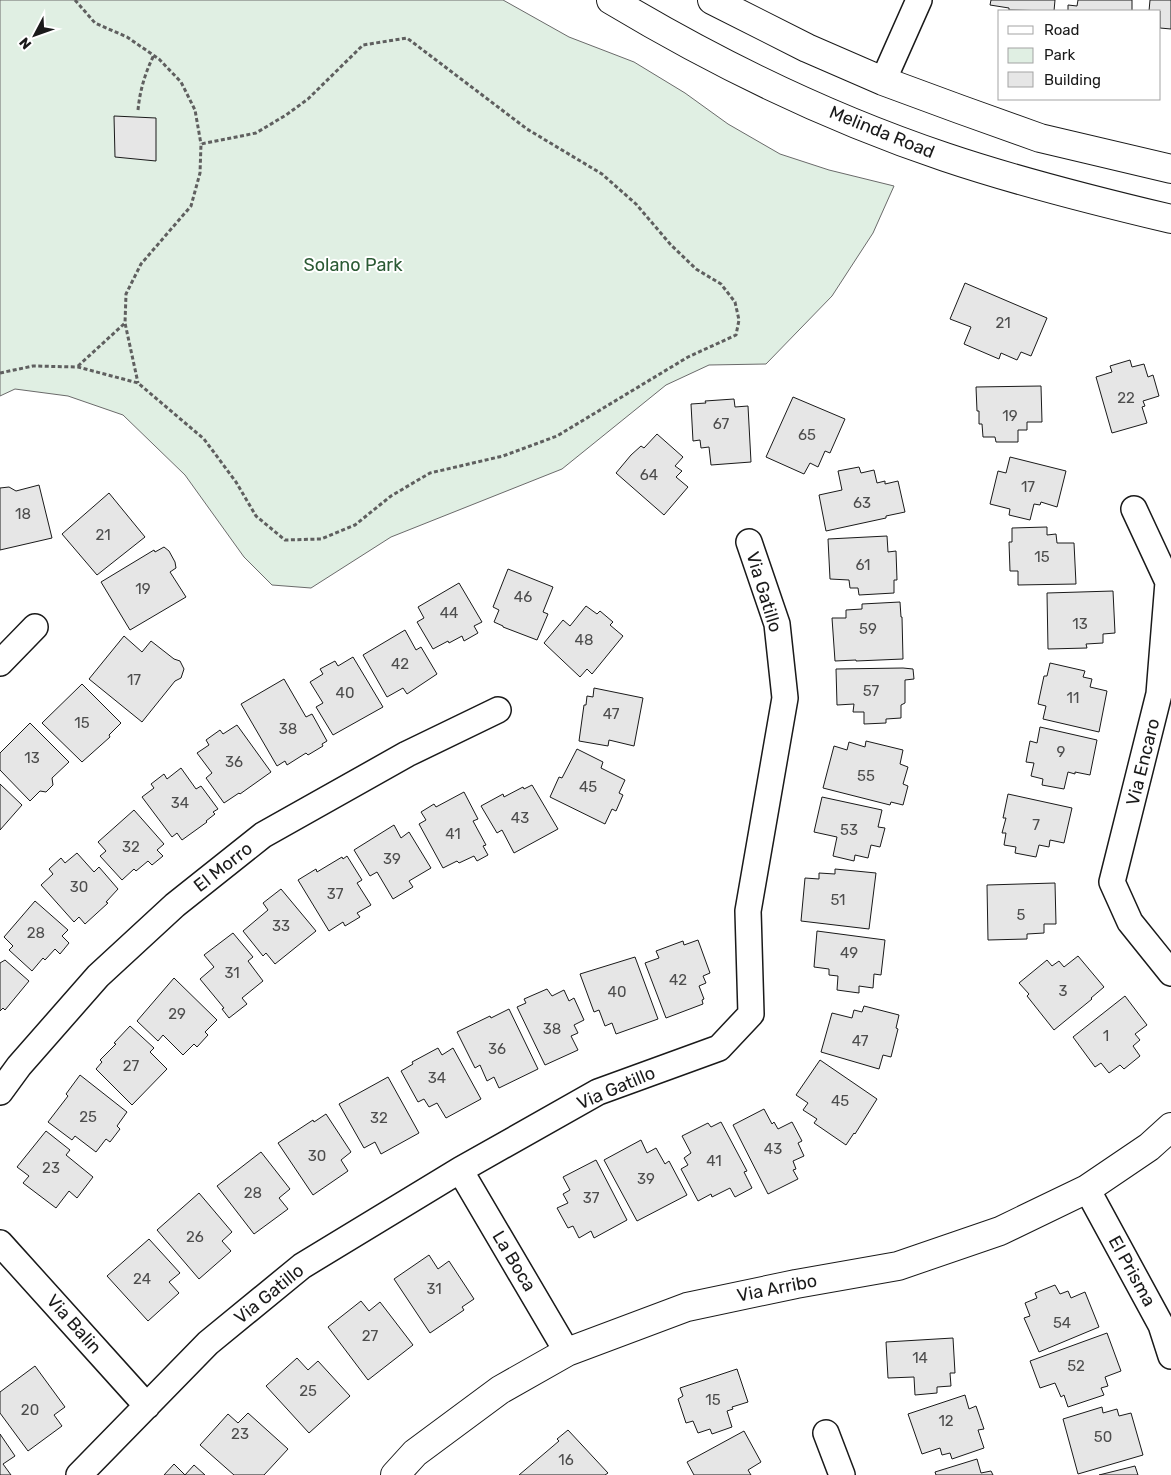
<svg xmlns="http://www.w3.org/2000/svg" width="1171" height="1475" font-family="Rubik,sans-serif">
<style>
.green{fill:#e0efe3;stroke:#6a6a6a}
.building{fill:#e6e6e6;stroke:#1a1a1a}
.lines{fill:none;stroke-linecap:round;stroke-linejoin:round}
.street-casing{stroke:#1a1a1a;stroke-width:28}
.secondary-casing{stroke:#1a1a1a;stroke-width:30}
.path{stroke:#5f5f5f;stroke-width:3;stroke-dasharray:4 2.5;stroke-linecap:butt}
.street{stroke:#fff;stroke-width:25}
.secondary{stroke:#fff;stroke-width:28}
.labels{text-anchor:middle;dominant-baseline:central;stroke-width:4;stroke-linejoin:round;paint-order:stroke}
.number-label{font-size:15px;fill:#4d4d4d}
.street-label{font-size:18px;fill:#1a1a1a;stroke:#fff}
.park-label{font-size:18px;fill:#2b5a34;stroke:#fff}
</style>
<rect width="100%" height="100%" fill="#fff"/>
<path class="green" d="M0,0H503L569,37L634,62L685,93L728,124L780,154L829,170L894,186L873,233L832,296L766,364L709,365L666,385L562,469L391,537L311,588L272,585L244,557L185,475L123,415L68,396L15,389L0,396Z"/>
<path class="building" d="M991,0H1055L1054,11L1009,10V8L990,5Z
M1078,0H1132V11H1068V5L1077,6Z
M1150,0H1171V29L1160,28V11H1149Z
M114,116L156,118V161L115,157Z
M965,283L1047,318L1031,356L1021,352L1017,360L1001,353L999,359L964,344L971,327L950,319Z
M1130,360L1132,367L1144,364L1148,377L1153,375L1159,396L1143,401L1145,406L1142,407L1147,423L1112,433L1096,377L1112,372L1110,366Z
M1041,386L1042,422H1027V430H1018V442H996L995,437H983L982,424H979V411H977L976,387Z
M793,397L845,419L830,453L825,451L818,467L810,463L804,474L766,457Z
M734,399L735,407L748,406L751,462L711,465L709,447L701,448L700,440L693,441L691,404L706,403L705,401Z
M657,434L683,457L675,466L682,471L676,477L688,487L664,515L616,473L631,455L641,446L644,448Z
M1010,457L1066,471L1057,507L1041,502L1040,505L1034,504L1030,520L1009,515L1010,509L990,504L998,471L1006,473Z
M859,467L861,473L874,470L877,483L885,481V484L898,481L905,512L886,516V518L826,531L819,495L842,490L838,471Z
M39,485L52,538L0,550V488L9,487L16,491Z
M109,493L145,537L97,575L62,534Z
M1047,527V535L1056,534L1057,543H1074L1076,584L1018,585V571H1010L1009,542H1012V528Z
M887,536L888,552L896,551L897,580H894V593L859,595L858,588H850L849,580L830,579L828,539Z
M164,547L169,551L175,562L176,568L170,572L186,597L130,630L101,582L154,550L155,552Z
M508,569L553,587L543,612L548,614L537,640L503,627V626L494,622L499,610L493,607Z
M459,583L482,622L474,626L478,633L464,641L462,636L449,643L448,641L433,649L417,622L424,618L418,607Z
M1113,591L1115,633L1103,634V643L1086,644L1087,648L1048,649L1047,593Z
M900,602L901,617H902L903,659L856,661V660L835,661L832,618H846V610L862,609V604Z
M586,606L597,614L600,611L613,622L610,625L623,636L592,674L587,669L580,677L544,643L563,620L570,626Z
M405,630L416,650L421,647L437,674L407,694L403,688L387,697L363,655Z
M124,636L142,652L151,641L174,659L180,661L184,669L181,678L175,681L142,722L89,679Z
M353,657L383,707L333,735L316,707L323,703L310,682L323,674L320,669L335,661L338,666Z
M1050,663L1085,671L1083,677L1092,679L1090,687L1107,691L1099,732L1043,719L1046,706L1038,704L1044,676H1047Z
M903,668L913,669L914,679L905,680V703L901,705V718L886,719V723L864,724V712H853L854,704L837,705L836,669Z
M284,679L306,717L312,714L327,741L322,744L323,746L308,755L306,753L287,765L285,761L277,766L241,704Z
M82,684L121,723L109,735L110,737L82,762L42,723Z
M594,688L643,698L634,746L609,740L608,746L579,741L584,705H586L587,696L593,697Z
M30,723L69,762L52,778L53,785L46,792L40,791L30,801L0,770V753Z
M237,725L271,772L240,794L239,793L224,803L206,778L212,773L197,753L209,745L206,740L220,730L223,734Z
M1040,727L1097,740L1090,775L1075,772V774L1068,772L1064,789L1042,785L1043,779L1031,776L1034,763L1026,762L1030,741L1037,743Z
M866,741L903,750L900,764L908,767L903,784L908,786L903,805L891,802L890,805L823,788L834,746L847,750L849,742L865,747Z
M577,749L603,762L601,768L625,780L619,793L623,795L616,811L612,809L605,824L550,797L559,777L562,778Z
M181,768L196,789L201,786L218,809L213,812L215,814L206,821L207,822L182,840L177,833L172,837L142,797L154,788L151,784L164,774L167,779Z
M0,784L22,805L0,830Z
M532,785L558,829L514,853L502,830L497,833L481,806L503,794L504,797L523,787L524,789Z
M464,792L478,819L473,821L486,845L483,846L488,855L477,861L474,856L459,863L457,861L443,868L419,824L426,820L421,812L434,804L436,807Z
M1008,794L1072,808L1064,843L1050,840L1049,847L1039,845L1036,857L1015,853L1016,847L1004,845L1006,833H1002L1006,818H1003Z
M822,797L882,810L878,827L885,828L880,847L871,845L868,858L855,855L854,861L833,856L837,837L814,832Z
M134,810L164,844L157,850L163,856L152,865L148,861L136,871L134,869L122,880L100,856L106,851L98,842Z
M394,825L401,838L409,832L431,868L409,881L413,887L393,899L377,872L370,876L354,850Z
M77,853L94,872L99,867L118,889L106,902L108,903L85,924L79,917L74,922L41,885L53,874L49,869L61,858L65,863Z
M347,856L362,880L357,883L371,905L357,913L360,917L345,926L343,922L329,931L298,880L316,869L317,872L342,857L343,859Z
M835,869L876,873L869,929L801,921L805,878L819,879V873L835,874Z
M1055,883L1056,924H1044V933L1027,934V939L988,940L987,885Z
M281,889L316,931L275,964L266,953L263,956L243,931L268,910L263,903Z
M35,901L68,930L62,936L69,943L60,954L55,949L45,960L43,958L32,971L9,950L13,946L4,937Z
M817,931L885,940L881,975L874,974L873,988L859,986V993L837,990L838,976L829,975V969L814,967Z
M233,933L253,957L248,961L263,981L242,998L247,1004L229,1018L222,1009L224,1008L200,979L214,967L204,955Z
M698,940L710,973L703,976L706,983L699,986L704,999L702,1000L703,1004L666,1018L645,963L659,958L656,951L683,941L684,945Z
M1078,956L1104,987L1091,998L1092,999L1054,1030L1027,996L1029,994L1019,983L1047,960L1052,966L1059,961L1064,967Z
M635,957L658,1019L616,1034L612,1023L605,1026L599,1010L594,1012L580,974Z
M5,960L29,981L5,1010L3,1008L0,1011V963Z
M174,978L217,1020L205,1032L208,1035L197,1047L194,1044L183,1055L163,1035L158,1041L137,1021Z
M547,989L552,996L564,990L569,1001L574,998L584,1020L574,1025L578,1033L571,1036L578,1050L545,1065L517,1007L526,1003L524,999Z
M1125,996L1147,1025L1135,1034L1140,1040L1133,1046L1140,1056L1124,1069L1120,1065L1109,1073L1101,1063L1095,1067L1073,1037Z
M864,1006L899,1015L896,1028L898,1029L891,1057L883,1055L879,1069L821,1052L832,1013L852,1018L854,1010L862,1012Z
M509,1009L538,1069L499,1088L494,1077L487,1081L480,1065L475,1068L457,1032L490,1016L491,1018Z
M130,1026L154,1048L150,1052L167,1069L132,1105L96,1069L102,1062L100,1060L116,1044L114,1043Z
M438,1048L442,1055L453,1048L481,1099L446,1118L437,1103L429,1107L424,1099L418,1102L401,1071L413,1064L412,1062Z
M820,1060L877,1099L855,1134L854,1133L846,1145L814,1123L817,1119L803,1110L808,1103L796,1095Z
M80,1075L127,1112L117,1126L120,1129L110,1142L106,1139L96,1152L75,1136L72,1140L48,1122L68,1096L66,1094Z
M388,1077L419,1133L381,1154L375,1142L364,1148L339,1104Z
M764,1109L772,1124L774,1122L778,1129L792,1122L802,1141L798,1143L804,1156L793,1161L796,1169L793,1170L798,1179L768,1194L733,1125Z
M326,1114L351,1152L341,1160L348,1171L313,1195L278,1143L313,1120L314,1122Z
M721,1122L747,1171L744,1172L752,1188L735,1197L730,1188L712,1197L711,1194L698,1201L681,1169L688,1165L684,1158L691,1153L682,1136L708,1123L711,1127Z
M46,1131L70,1150L66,1155L93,1177L77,1198L69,1191L56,1208L23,1183L29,1176L17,1167Z
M641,1140L647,1153L656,1148L665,1164L669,1161L687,1195L637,1221L604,1160Z
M261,1152L290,1189L279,1198L288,1209L254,1234L217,1186Z
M596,1160L627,1220L594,1238L591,1231L579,1238L573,1226L568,1228L557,1208L568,1203L563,1194L570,1190L563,1177Z
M199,1193L232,1232L222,1241L231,1251L199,1279L157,1230Z
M149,1239L180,1273L169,1282L179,1293L148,1321L107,1276Z
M429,1255L438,1269L449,1261L474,1299L462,1307L464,1310L430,1333L394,1279Z
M1055,1285L1060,1294L1068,1291L1071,1298L1085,1292L1099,1327L1039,1352L1024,1318L1030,1316L1025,1303L1037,1298L1035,1293Z
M361,1301L369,1311L380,1302L413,1345L368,1380L328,1327Z
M1107,1333L1121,1371L1105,1377L1108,1386L1101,1388L1104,1395L1068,1407L1064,1395L1061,1397L1055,1383L1040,1388L1030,1361Z
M953,1338L955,1373H950L951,1386L937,1387V1393L915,1395L914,1377L888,1378L886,1342Z
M297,1358L308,1370L318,1361L350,1396L309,1433L266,1386Z
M35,1366L65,1407L54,1415L62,1426L28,1451L0,1413V1392Z
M737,1369L748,1402L732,1407L733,1409L727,1411L732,1427L712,1434L710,1429L698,1433L693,1421L686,1423L678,1399L683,1396L680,1388Z
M965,1395L969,1409L976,1406L984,1429L978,1430L984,1448L952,1459L950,1453L942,1455L940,1448L922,1454L908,1414Z
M1102,1407L1103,1413L1117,1409L1119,1416L1131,1413L1143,1455L1078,1474L1063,1419Z
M248,1413L288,1449L264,1475H234L200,1445L228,1414L238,1423Z
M568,1430L608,1473L605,1475H519L559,1441L557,1439Z
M744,1431L761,1462L748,1470L751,1475H694L687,1462Z
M0,1434L15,1456L3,1464L11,1475H0Z
M977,1459L981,1473L991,1471L993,1475H936L935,1472Z
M174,1464L185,1475L194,1465L205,1475H164Z
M1135,1466L1138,1475H1099Z"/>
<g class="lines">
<g class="street-casing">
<path id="street" d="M883,81L919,0
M1134,509L1168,582L1159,694L1112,882L1130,922L1171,973
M0,663L35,627
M0,1092L19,1066L98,976L175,905L263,835L407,754L498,710
M460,1170L567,1352
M1087,1189L1161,1325L1171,1356
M0,1243L147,1406
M826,1433L842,1475
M79,1475L208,1343L302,1266L460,1170L598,1092L719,1048L751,1014L748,911L785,698L777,624L749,542"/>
</g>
<g class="secondary-casing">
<path id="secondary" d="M611,0C716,63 829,118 945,157C1019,182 1095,201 1171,219
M712,0L807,48L883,81L959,109L1040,138L1171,169
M395,1475L415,1453L500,1390L567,1352L687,1307L796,1284L898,1266L1000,1231L1087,1189L1149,1147L1171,1127"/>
</g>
<path class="path" d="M75,0L95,23L127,37L159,59L181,82L195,110L201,144
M138,110C140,90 145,73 154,55
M78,366L125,323
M0,373L33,366L78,367L138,383L204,439L236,482L256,516L285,540L321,539L355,525L391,496L430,473L503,456L557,436L688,357L736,335L739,320L735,302L721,284L696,269L671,245L636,204L602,174L527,129L407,38L363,45L308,99L286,115L256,133L201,144L200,173L191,206L141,264L126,294L125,323L138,383"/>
<use href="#street" class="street"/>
<use href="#secondary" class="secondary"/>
</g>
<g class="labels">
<g class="number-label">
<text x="1003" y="323">21</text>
<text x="1126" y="398">22</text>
<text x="1010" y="416">19</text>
<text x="721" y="424">67</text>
<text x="807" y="435">65</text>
<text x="649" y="475">64</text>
<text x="1028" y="487">17</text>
<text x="862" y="503">63</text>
<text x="23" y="514">18</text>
<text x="103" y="535">21</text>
<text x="1042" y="557">15</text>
<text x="863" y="565">61</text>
<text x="143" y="589">19</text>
<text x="523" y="597">46</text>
<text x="449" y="613">44</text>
<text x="1080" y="624">13</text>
<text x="868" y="629">59</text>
<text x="584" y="640">48</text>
<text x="400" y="664">42</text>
<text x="134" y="680">17</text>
<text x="871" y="691">57</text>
<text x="345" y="693">40</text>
<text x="1073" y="698">11</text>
<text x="611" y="714">47</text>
<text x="82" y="723">15</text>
<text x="288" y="729">38</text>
<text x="1061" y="752">9</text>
<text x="32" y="758">13</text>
<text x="234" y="762">36</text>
<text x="866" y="776">55</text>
<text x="588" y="787">45</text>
<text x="180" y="803">34</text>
<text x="520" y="818">43</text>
<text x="1036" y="825">7</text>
<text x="849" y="830">53</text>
<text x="453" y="834">41</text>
<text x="131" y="847">32</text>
<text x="392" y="859">39</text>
<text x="79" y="887">30</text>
<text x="335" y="894">37</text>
<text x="838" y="900">51</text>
<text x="1021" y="915">5</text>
<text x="281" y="926">33</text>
<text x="36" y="933">28</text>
<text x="849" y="953">49</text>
<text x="232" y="973">31</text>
<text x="678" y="980">42</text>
<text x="1063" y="991">3</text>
<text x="617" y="992">40</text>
<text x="177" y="1014">29</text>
<text x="552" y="1029">38</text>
<text x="1106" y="1036">1</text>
<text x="860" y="1041">47</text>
<text x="497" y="1049">36</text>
<text x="131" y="1066">27</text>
<text x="437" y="1078">34</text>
<text x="840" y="1101">45</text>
<text x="88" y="1117">25</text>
<text x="379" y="1118">32</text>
<text x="773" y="1149">43</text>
<text x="317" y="1156">30</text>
<text x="714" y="1161">41</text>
<text x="51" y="1168">23</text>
<text x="646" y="1179">39</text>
<text x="253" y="1193">28</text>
<text x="591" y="1198">37</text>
<text x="195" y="1237">26</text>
<text x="142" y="1279">24</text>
<text x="434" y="1289">31</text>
<text x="1062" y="1323">54</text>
<text x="370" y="1336">27</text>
<text x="920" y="1358">14</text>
<text x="1076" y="1366">52</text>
<text x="308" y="1391">25</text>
<text x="713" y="1400">15</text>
<text x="30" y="1410">20</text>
<text x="946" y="1421">12</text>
<text x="240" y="1434">23</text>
<text x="1103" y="1437">50</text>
<text x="566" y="1460">16</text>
</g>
<g class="street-label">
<text transform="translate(882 132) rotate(22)">Melinda Road</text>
<text transform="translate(764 592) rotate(73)">Via Gatillo</text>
<text transform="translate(1143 762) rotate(-76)">Via Encaro</text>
<text transform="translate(223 867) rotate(-38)">El Morro</text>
<text transform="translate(616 1088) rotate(-23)">Via Gatillo</text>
<text transform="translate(514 1261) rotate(59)">La Boca</text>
<text transform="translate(1132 1271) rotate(61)">El Prisma</text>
<text transform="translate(777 1288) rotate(-11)">Via Arribo</text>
<text transform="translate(269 1294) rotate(-39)">Via Gatillo</text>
<text transform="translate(74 1324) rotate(48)">Via Balin</text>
</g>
<g class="park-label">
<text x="353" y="265">Solano Park</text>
</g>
</g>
<rect x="998" y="10" width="162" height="90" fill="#ffffff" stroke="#a3a3a3"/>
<rect x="1008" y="26" width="25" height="8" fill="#ffffff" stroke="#a3a3a3"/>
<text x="1044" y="35" font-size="15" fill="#1a1a1a">Road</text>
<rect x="1008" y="48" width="25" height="15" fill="#e0efe3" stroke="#a3a3a3"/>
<text x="1044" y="60" font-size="15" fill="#1a1a1a">Park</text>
<rect x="1008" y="72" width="25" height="15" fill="#e6e6e6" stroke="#a3a3a3"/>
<text x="1044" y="85" font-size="15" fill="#1a1a1a">Building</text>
<g transform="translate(35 35) rotate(229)" stroke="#ffffff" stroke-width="4" paint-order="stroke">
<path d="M0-4L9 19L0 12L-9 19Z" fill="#1a1a1a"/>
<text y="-8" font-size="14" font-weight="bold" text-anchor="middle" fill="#1a1a1a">N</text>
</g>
</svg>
